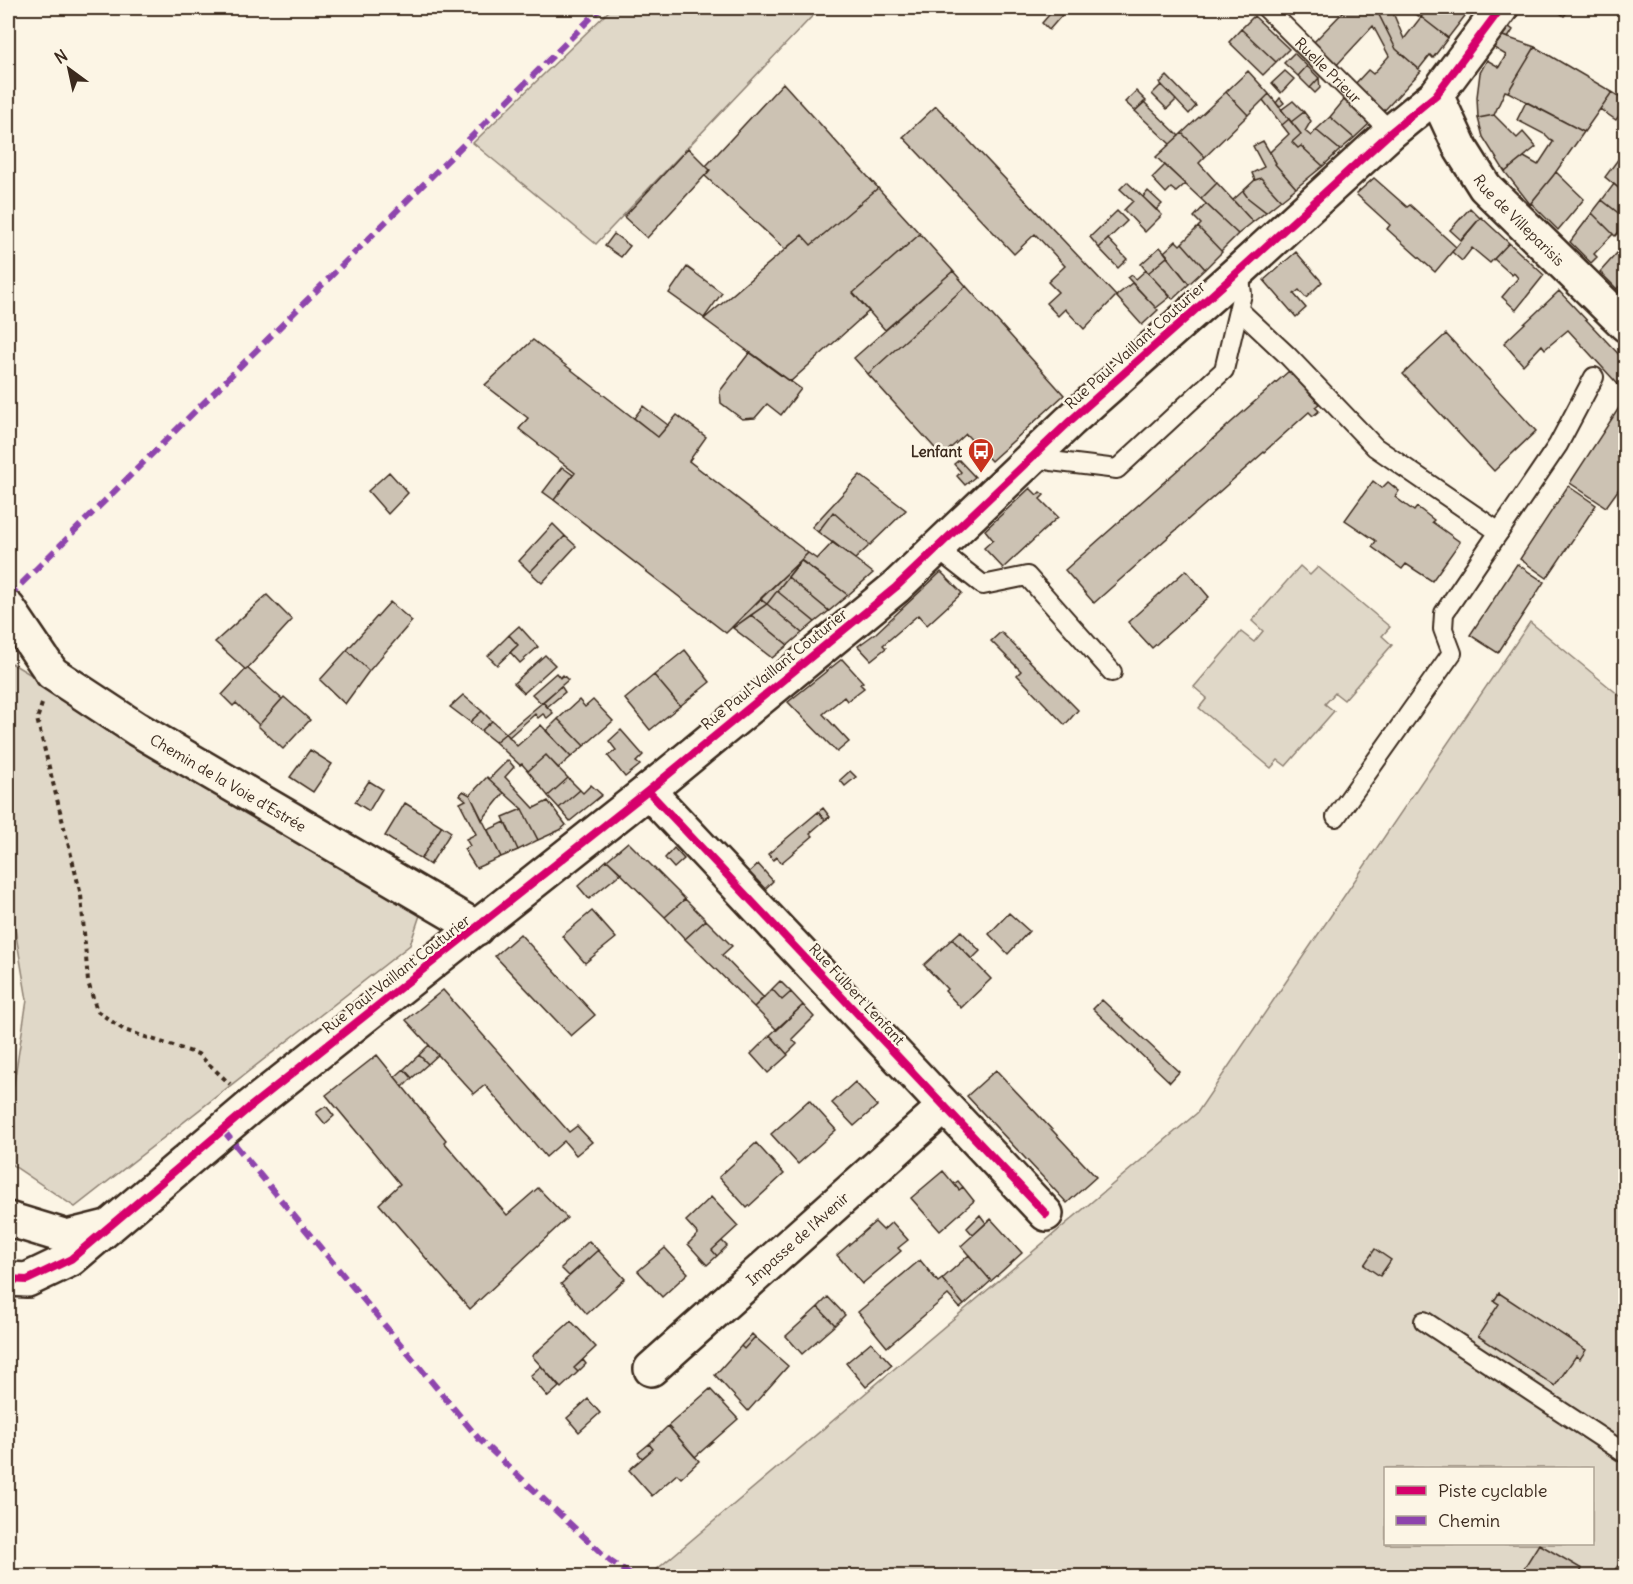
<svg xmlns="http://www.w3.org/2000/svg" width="1633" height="1584" font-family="Delius,sans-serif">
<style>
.green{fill:#e0d8c8;stroke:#8e8173;stroke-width:1.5;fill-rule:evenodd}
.building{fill:#ccc2b3;stroke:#3b2a1e;stroke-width:1.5}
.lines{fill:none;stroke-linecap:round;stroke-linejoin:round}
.service-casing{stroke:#3b2a1e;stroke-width:22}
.minor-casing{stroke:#3b2a1e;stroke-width:38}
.tertiary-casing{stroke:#3b2a1e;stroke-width:38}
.path{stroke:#3b2a1e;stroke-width:4;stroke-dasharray:4.5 4.5;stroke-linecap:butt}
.service{stroke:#fcf5e5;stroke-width:18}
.minor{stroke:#fcf5e5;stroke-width:33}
.tertiary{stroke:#fcf5e5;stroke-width:33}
.quiet{stroke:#8e44ad;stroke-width:6;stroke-dasharray:12 6;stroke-linecap:butt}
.cycleway-casing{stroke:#fcf5e5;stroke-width:11}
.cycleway{stroke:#d6006c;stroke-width:8}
.labels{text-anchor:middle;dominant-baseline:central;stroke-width:5;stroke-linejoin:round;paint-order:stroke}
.street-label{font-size:15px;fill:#3b2a1e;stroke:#fcf5e5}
.poi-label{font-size:15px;font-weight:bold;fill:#3b2a1e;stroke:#fcf5e5;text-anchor:end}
</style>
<rect width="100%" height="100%" fill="#fcf5e5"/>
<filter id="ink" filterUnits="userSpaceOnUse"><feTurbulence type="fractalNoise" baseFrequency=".0167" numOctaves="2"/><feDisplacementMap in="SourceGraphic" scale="12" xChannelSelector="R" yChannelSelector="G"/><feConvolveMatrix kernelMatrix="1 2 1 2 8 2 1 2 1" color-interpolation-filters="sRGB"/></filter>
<g filter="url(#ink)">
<path class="green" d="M612,8H820L596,244L473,143Z
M1300,566L1310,575L1318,567L1390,627L1382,636L1392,645L1344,700L1335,693L1325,704L1334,711L1286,766L1278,760L1271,768L1199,708L1207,698L1194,687L1241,632L1254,642L1263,631L1252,621Z
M1530,622L1625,700V1576H649L1197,1113ZM1386,1468H1592V1544H1386Z
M8,661L422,909L410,945L75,1207L8,1162V1121L27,1000L8,888Z"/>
<path class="building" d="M1055,8L1062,15L1049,30L1042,23Z
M1347,8H1372L1379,15L1396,49L1421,71L1382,113L1354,85L1368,70L1373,74L1389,56L1373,26L1335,67L1312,44Z
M1372,8H1391L1404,39L1421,17L1448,38L1433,58L1430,55L1419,69L1396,49L1379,15Z
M1403,8H1429L1421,17Z
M1429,8H1471L1448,38L1421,17Z
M1553,8H1571L1564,16Z
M1254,16L1289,49L1276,62L1241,29Z
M1508,26L1513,30L1508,38L1500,35Z
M1241,29L1276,62L1263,75L1229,42Z
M1500,35L1535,47L1508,92L1505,91L1494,115L1478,118L1477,97L1480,73L1487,60L1499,67L1506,55L1494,48Z
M1535,47L1612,92L1584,132L1508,92Z
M1294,53L1307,66L1298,76L1284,63Z
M1307,66L1319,78L1310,88L1298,76Z
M1248,71L1269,94L1248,115L1226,92Z
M1285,71L1294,79L1281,93L1272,83Z
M1167,76L1196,106L1189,114L1160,83Z
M1319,78L1320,88L1315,93L1310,88Z
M783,83L878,188L811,245L802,235L785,249L705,176L710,170L706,166Z
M1161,85L1176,100L1167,109L1152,94Z
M1136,91L1146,101L1135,111L1125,102Z
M1226,92L1248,115L1205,157L1182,133Z
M1612,92L1626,101V106L1616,120L1600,109Z
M1269,94L1289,119L1282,125L1263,100Z
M1280,98L1284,103L1279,107L1276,103Z
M1344,100L1369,124L1354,138L1330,117Z
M1293,101L1304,112L1291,122L1281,110Z
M1144,102L1179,136L1170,144L1135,111Z
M1526,102L1584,132L1553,176L1530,204L1505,172L1524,157L1538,165L1553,142L1546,135L1517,120Z
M936,106L1116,296L1084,329L1065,309L1058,316L1046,303L1058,292L1048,282L1065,266L1035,234L1014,254L903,137Z
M1304,112L1311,121L1305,131L1311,136L1316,130L1340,150L1323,166L1301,146L1298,148L1292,142L1301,134L1291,122Z
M1494,115L1517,138L1523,132L1536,147L1505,172L1483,137L1478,118Z
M1330,117L1354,138L1340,150L1316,130Z
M1289,119L1301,134L1292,142L1298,148L1301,146L1323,166L1296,188L1275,164L1276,163L1270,152L1289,134L1282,125Z
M1182,133L1205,157L1199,163L1217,183L1201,199L1156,157Z
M1263,141L1276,163L1275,164L1296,188L1281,200L1261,178L1255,180L1252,173L1264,167L1253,146Z
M688,148L710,170L647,238L624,217Z
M1622,154L1626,156V186L1622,191L1605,177Z
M1165,165L1185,184L1176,192L1171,188L1166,193L1152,178Z
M1556,172L1584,199L1558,230L1531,203Z
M1261,178L1281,200L1266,212L1248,198L1243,191L1255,180Z
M1374,178L1407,207L1410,205L1456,247L1435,272L1387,229L1390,225L1356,194Z
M1127,182L1162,215L1145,232L1124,210L1133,201L1120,189Z
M1217,183L1253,222L1238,234L1201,199Z
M1614,184L1626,194V219L1602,200Z
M878,188L920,234L853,293L869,311L790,382L704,319L802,235L811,245Z
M1148,191L1162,204L1156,210L1143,197Z
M1243,191L1248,198L1266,212L1253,222L1233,200Z
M1602,200L1626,219V225L1615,236L1592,213Z
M1206,204L1238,234L1221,251L1198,227L1201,224L1194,217Z
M1470,208L1480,218L1461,240L1450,230Z
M1117,211L1127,221L1099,248L1090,237Z
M1592,213L1613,234L1594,254L1597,257L1591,263L1570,242Z
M1481,217L1509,243L1490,263L1472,248L1462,261L1452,252Z
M1198,227L1222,252L1205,269L1182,243Z
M614,234L630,246L621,257L605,246Z
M920,234L953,271L885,330L853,293Z
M1108,239L1127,259L1118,268L1099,248Z
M1176,241L1180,245L1182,243L1205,269L1189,284L1164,252Z
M1509,243L1544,275L1516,310L1502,297L1518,278L1514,273L1512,275L1494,259Z
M1626,243V279L1617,289L1600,272Z
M1160,247L1168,256L1148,273L1141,264Z
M1296,252L1322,282L1306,298L1299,290L1294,294L1306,308L1296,317L1264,280Z
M1167,257L1189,284L1173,299L1148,273Z
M687,267L722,293L704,318L669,293Z
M1146,270L1170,297L1156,308L1128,278L1132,275L1136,279Z
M953,271L966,286L868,374L854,358Z
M1626,279V296L1617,289Z
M1132,283L1158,310L1142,325L1116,296Z
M966,286L1064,395L991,461L966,434L942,456L868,374Z
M1559,291L1626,362V393L1568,330L1545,349L1542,345L1523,365L1504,343Z
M1446,334L1536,431L1494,471L1403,374Z
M533,340L658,437L677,415L706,437L689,461L808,553L726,633L554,500L575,473L519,429L528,418L485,385Z
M750,352L801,389L781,415L767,404L755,418L742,419L721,403L720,391Z
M1289,371L1319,404L1315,407L1319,411L1313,416L1309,412L1094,603L1065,570Z
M1626,397V479L1606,507L1570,483Z
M643,406L668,425L658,437L634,418Z
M959,460L975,477L965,485L957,476L961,472L954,464Z
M562,467L573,475L554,500L543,492Z
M389,472L408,493L388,514L368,491Z
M860,475L906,510L870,545L833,512L818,532L812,527Z
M1373,481L1382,488L1388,482L1399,491L1395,497L1414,511L1417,507L1434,520L1432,522L1460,542L1432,581L1406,564L1402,569L1372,547L1376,541L1345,520Z
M1568,486L1596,505L1547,578L1520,559Z
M1030,488L1037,495L1040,492L1044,495L1040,499L1058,517L1003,568L984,548L993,540L985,530Z
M833,512L870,545L855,559L818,532Z
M553,524L565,536L530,572L519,561Z
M565,536L576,546L542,583L530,572Z
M833,542L873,573L848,595L801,560L808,553L817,559Z
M801,560L767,604L760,599Z
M801,561L848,595L829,611L788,577Z
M1517,564L1544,582L1498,653L1470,635Z
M1186,570L1209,597L1152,648L1128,622Z
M941,572L962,593L927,625L918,615L883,645L886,648L871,660L858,646L876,633Z
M788,577L829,611L815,622L777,591Z
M777,591L815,622L802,633L767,604Z
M267,595L292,620L246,670L215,642Z
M760,599L767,604L733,628L732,627Z
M390,602L412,621L369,671L347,650Z
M767,604L802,633L788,645L751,615Z
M751,615L788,645L772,658L733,628Z
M519,626L538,647L520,663L510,652L518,645L509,635Z
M1001,632L1078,710L1065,725L1017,675L1021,671L991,641Z
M509,635L518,645L497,665L488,656Z
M347,650L369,671L345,704L320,680Z
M685,650L710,682L680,706L654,675Z
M545,655L555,665L524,693L514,683Z
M842,659L863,682L860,684L864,688L847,701L844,697L823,714L849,742L837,752L788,702Z
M247,668L282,699L259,725L236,703L233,706L222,695Z
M556,673L560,678L563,675L568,680L541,703L532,694Z
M654,675L680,706L650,730L625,699Z
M561,686L565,692L547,707L543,702Z
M463,695L482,711L470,722L450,707Z
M284,697L310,720L283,749L258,726Z
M579,700L585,707L593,700L613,721L584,746L558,719Z
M543,702L553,713L547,718L543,714L538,718L535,714L509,737L506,733Z
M482,711L492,721L481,731L470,722Z
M558,719L584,746L571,757L546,731Z
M492,721L506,733L495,742L481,731Z
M541,725L571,757L558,768L546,755L528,771L522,764L520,765L495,742L506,733L517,746Z
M621,730L643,755L636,762L640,765L625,777L608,756L616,750L609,741Z
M310,750L332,764L313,792L290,777Z
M546,755L568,778L548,796L528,771Z
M508,760L514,767L505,777L534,808L548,801L566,825L560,830L538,840L522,809L489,779Z
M850,771L856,777L845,786L840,780Z
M487,777L504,793L482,820L470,795Z
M568,778L580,790L559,808L548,796Z
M369,781L382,789L369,811L355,802Z
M591,785L602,795L570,821L559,808L580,790L583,793Z
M463,791L470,795L501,857L476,868L464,849L470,846L466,839L476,834L460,803L466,800L460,795Z
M405,803L442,826L421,859L385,836Z
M823,808L830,817L825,820L818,812Z
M522,809L538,840L518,850L503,817Z
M818,812L825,820L810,833L813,836L781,863L777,857L773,860L768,854Z
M505,822L518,850L501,857L488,830Z
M442,826L451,832L430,865L421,859Z
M628,842L685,899L665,917L607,860Z
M674,848L684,859L674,868L665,858Z
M607,860L621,873L589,899L578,886Z
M758,864L773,881L764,890L748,873Z
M685,899L706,920L685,939L665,917Z
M592,911L616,938L585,963L562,936Z
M1009,913L1029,931L1008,954L989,934Z
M706,920L732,946L722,955L764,998L754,1007L685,939Z
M961,931L980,951L972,959L952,939Z
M520,934L595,1015L571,1036L495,956Z
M952,939L991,979L961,1008L945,991L947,989L924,965Z
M780,981L791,992L782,1000L772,989Z
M772,989L782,1000L791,992L803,1005L777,1030L754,1007Z
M443,990L569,1132L577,1126L592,1142L576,1155L564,1141L546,1157L485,1085L474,1094L406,1020Z
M1102,1000L1179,1072L1170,1082L1093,1009Z
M803,1005L814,1017L792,1039L797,1044L787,1054L770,1035Z
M770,1035L788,1055L768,1073L751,1054Z
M429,1045L438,1055L428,1064L419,1055Z
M377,1055L446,1140L444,1142L507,1215L538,1188L567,1218L470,1309L379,1204L400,1184L326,1095Z
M419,1055L428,1064L412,1078L404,1069Z
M404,1069L412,1078L403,1087L395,1077Z
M996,1070L1096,1177L1067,1203L967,1096Z
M855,1082L877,1106L854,1126L832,1103Z
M809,1100L836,1130L798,1164L771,1134Z
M326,1106L334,1116L325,1124L316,1113Z
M756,1143L784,1174L747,1208L719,1177Z
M943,1171L959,1190L963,1187L974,1201L940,1231L911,1198Z
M958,1181L963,1187L959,1190L954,1184Z
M711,1197L738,1226L712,1250L717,1256L707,1265L688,1244L698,1234L686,1221Z
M980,1215L986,1223L973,1235L967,1228Z
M991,1219L1022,1253L991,1281L961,1246Z
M875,1222L883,1230L892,1222L908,1240L898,1248L901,1251L862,1284L837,1255Z
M589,1241L598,1250L569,1276L561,1268Z
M722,1241L727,1246L717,1256L712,1250Z
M665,1248L688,1273L662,1297L638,1271Z
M1375,1249L1391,1260L1380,1276L1364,1265Z
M598,1250L625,1279L587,1314L561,1284Z
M969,1255L991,1281L964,1305L942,1279Z
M920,1260L938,1282L942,1279L964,1305L960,1308L948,1295L887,1347L858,1312Z
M1499,1293L1586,1350L1580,1359L1576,1356L1555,1386L1478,1336L1499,1304L1494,1301Z
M828,1297L845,1315L835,1325L818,1307Z
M818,1307L835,1325L802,1354L786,1336Z
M571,1321L596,1347L574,1368L578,1372L561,1388L532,1356Z
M752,1334L755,1337L744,1349L741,1346Z
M755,1337L788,1366L748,1411L715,1375L741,1346L744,1349Z
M871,1342L892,1365L866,1387L846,1363Z
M583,1360L586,1364L578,1372L574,1368Z
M541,1366L559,1387L548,1397L530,1376Z
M710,1389L738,1419L695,1457L668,1426Z
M588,1399L600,1413L579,1432L567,1418Z
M668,1426L699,1461L681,1478L677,1474L652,1496L629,1470L653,1449L649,1444Z
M649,1444L653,1449L642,1458L638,1453Z
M1539,1544L1582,1569L1578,1576H1519Z"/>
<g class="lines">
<g class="service-casing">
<g id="service">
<path id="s1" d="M1266,8L1391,132"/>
<path d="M1239,310L1287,355L1375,447L1499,532L1444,613L1443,629L1452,653L1336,817"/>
<path d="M1031,457L1051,461L1117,469L1224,370L1242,294L1239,271"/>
<path d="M1499,532L1558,445L1594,377"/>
<path d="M936,548L983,585L1027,576L1112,672"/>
<path d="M1424,1321L1626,1454"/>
<path d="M1623,1576L1626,1572"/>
</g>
</g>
<g class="minor-casing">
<g id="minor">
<path id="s2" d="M8,608L52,673L137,729L477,928"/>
<path d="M648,791L1046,1214"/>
<path id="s3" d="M651,1369L944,1107"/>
</g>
</g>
<g class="tertiary-casing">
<g id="tertiary">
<path id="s4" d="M1436,95L1461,149L1485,187L1626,325"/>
<path d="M8,1219L67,1237L107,1227"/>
<path d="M8,1279L27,1280L71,1259L250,1107L648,791L896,587L1070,421L1239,271L1391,132L1436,95L1501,8"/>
</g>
</g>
<path class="path" d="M42,704L37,719L81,895L88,982L97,1011L124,1030L198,1054L230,1084"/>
<use href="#service" class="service"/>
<use href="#minor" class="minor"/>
<use href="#tertiary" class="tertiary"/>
<path class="quiet" d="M8,597L601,8
M223,1130L479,1439L610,1561L632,1576"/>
<g class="cycleway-casing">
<path id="cycleway" d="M648,791L1046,1214
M8,1279L27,1280L71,1259L250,1107L648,791L896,587L1070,421L1239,271L1391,132L1436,95L1501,8"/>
</g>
<use href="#cycleway" class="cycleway"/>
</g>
</g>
<defs>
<g id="bus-pin" transform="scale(1.35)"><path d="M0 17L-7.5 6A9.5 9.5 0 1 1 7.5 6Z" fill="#c8321e" stroke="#fcf5e5"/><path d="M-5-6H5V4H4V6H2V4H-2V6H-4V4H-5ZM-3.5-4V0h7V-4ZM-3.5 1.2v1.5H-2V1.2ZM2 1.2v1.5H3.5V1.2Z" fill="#fff"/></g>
</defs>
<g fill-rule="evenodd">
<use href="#bus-pin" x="981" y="451"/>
</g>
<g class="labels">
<g class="street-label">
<text stroke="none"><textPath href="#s1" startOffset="88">Ruelle Prieur</textPath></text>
<text stroke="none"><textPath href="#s4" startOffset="152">Rue de Villeparisis</textPath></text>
<text transform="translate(1135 345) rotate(-42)">Rue Paul-Vaillant Couturier</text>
<text transform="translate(774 669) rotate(-39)">Rue Paul-Vaillant Couturier</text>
<text stroke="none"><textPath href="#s2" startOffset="286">Chemin de la Voie d'Estrée</textPath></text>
<text transform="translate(396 974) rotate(-38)">Rue Paul-Vaillant Couturier</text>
<text transform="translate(857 994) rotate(47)">Rue Fulbert Lenfant</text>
<text stroke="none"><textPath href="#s3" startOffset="196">Impasse de l'Avenir</textPath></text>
</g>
<g class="poi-label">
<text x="962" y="451">Lenfant</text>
</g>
</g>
<rect width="1633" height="1584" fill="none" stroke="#fcf5e5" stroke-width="30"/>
<rect x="15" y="15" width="1603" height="1554" fill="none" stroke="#3b2a1e" stroke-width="2" filter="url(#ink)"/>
<rect x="1384" y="1467" width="210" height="78" fill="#fcf5e5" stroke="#afa495" stroke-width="1.5"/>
<rect x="1396" y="1486" width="30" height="9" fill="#d6006c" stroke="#afa495" stroke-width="1.5"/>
<text x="1438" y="1497" font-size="18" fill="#3b2a1e">Piste cyclable</text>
<rect x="1396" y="1516" width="30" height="9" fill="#8e44ad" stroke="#afa495" stroke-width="1.5"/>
<text x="1438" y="1527" font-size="18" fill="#3b2a1e">Chemin</text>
<g transform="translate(69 69) rotate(327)" stroke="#fcf5e5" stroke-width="4.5" paint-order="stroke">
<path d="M0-4.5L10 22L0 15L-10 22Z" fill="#3b2a1e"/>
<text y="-9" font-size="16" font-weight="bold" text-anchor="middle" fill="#3b2a1e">N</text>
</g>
</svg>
